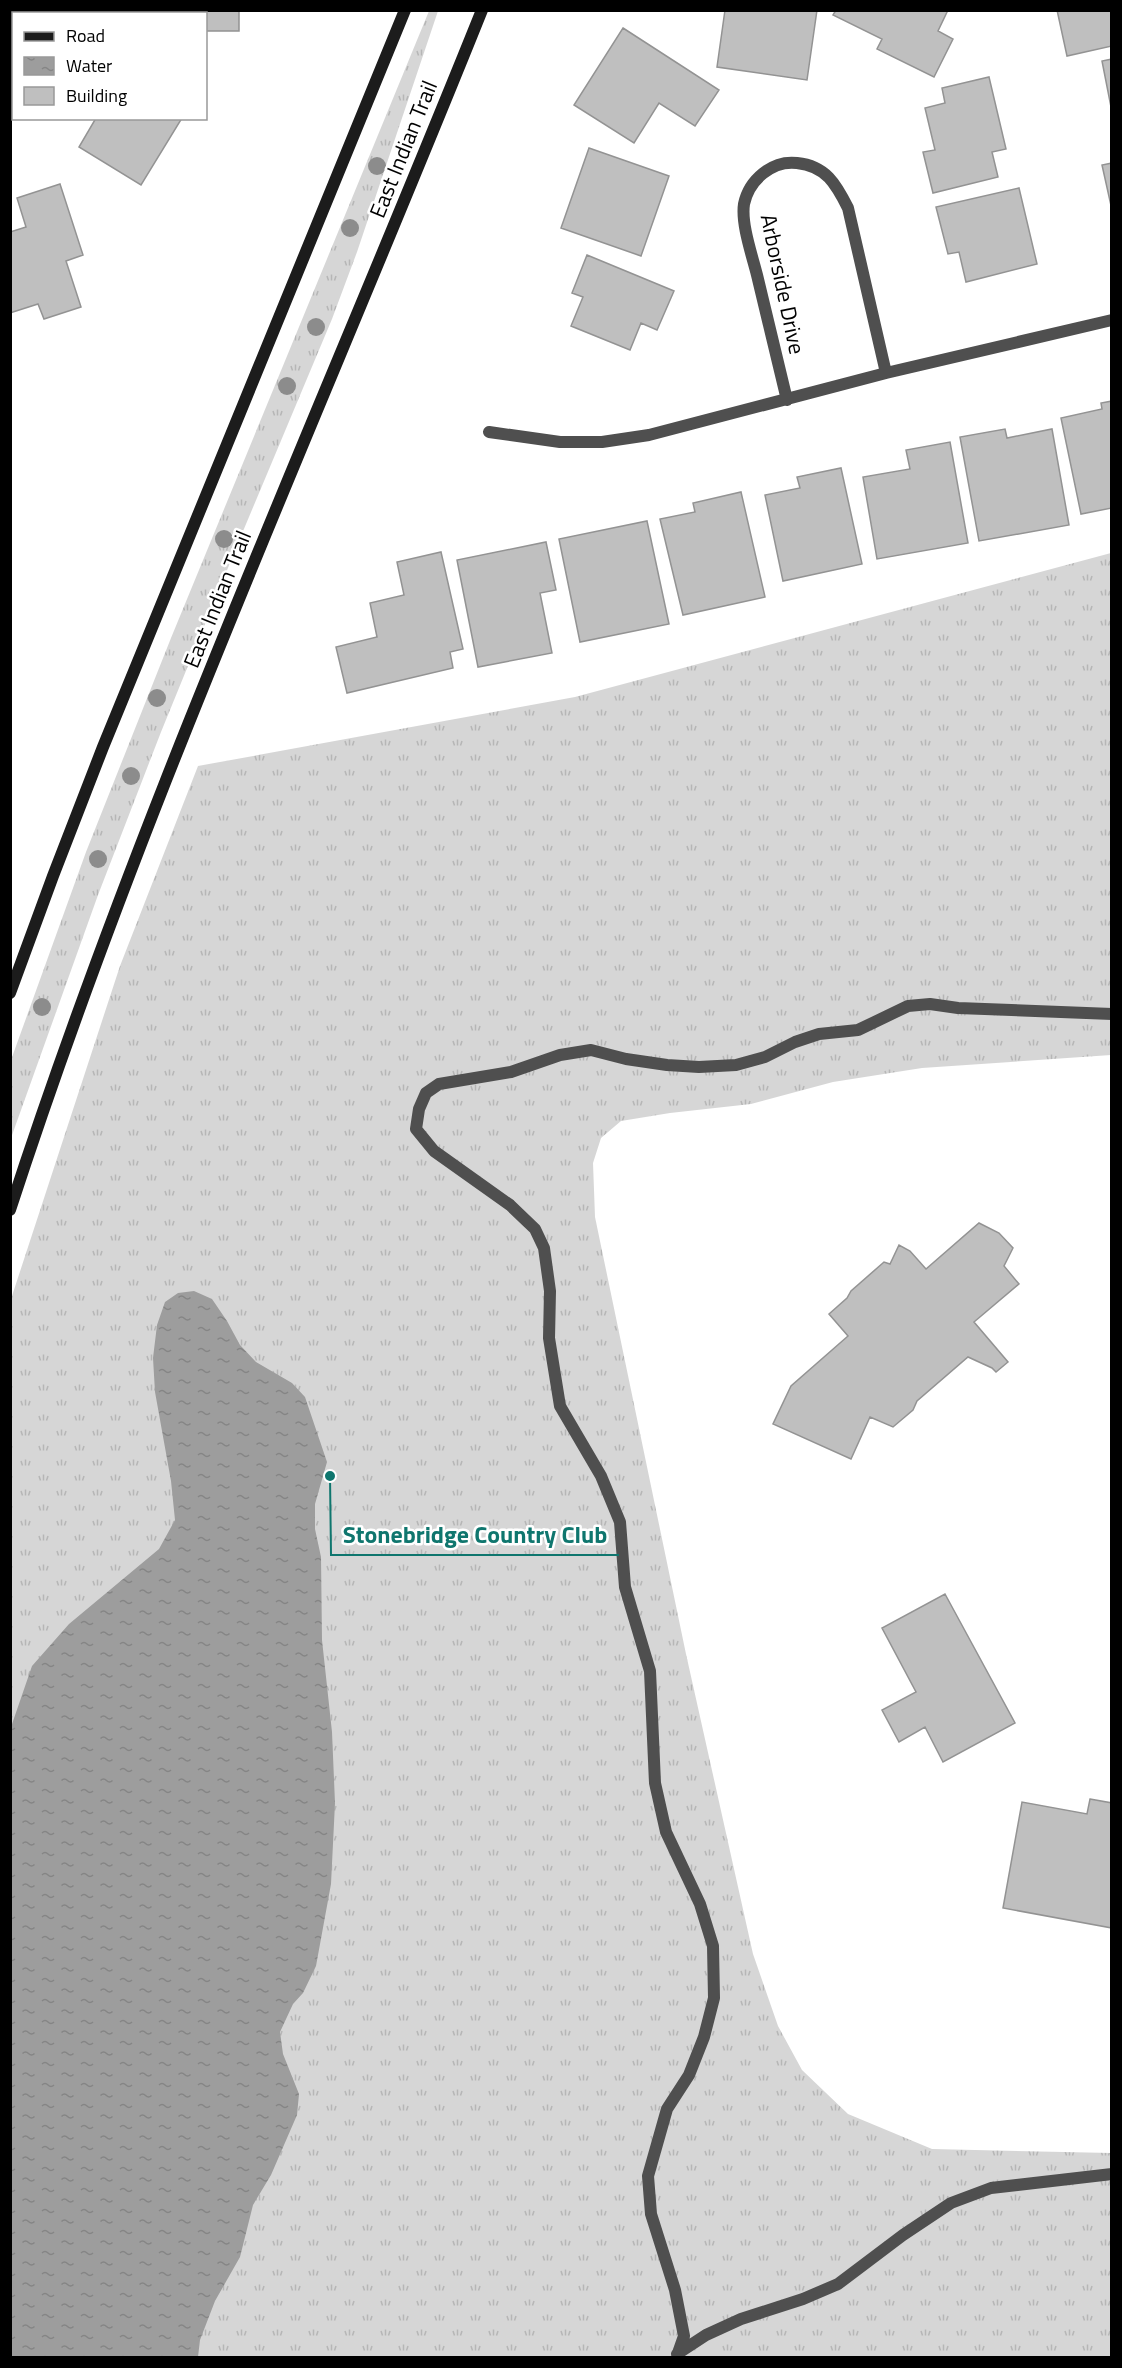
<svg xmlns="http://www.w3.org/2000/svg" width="1122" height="2368" font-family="'Titillium Web',sans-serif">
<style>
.grass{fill:url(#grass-tufts)}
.water{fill:url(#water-ripples)}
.building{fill:#bfbfbf;stroke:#939393;stroke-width:1.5}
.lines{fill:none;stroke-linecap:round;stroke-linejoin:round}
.lane{stroke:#4f4f4f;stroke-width:12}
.street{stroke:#4f4f4f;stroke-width:12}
.secondary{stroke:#1c1c1c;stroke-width:12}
.tree{fill:#8c8c8c}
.labels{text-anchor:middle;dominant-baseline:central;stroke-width:5;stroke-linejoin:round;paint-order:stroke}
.street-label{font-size:22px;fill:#000;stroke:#fff}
.leader{fill:none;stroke:#0f766e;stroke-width:2}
.callout-dot{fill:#0f766e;stroke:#fff;stroke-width:2}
.callout-label{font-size:24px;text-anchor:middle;font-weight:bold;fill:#0f766e;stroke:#fff;stroke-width:5;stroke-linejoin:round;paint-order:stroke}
</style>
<defs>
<pattern id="grass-tufts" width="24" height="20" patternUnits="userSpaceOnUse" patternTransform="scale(1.5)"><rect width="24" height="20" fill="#d6d6d6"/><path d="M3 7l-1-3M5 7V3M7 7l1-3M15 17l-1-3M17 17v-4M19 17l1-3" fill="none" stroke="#b6b6b6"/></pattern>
<pattern id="water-ripples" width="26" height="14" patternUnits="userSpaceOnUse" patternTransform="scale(1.5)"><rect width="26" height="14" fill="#9d9d9d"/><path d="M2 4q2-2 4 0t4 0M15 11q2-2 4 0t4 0" fill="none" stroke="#858585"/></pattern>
</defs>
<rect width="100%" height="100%" fill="#fff"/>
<path class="grass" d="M429,11H438L357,252L332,319L241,536L161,732L98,895L11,1138V1060L86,852L171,638Z
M1111,553V1055L922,1068L833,1082L751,1104L670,1113L621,1121L601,1138L593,1163L595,1217L686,1654L753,1954L778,2026L802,2070L848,2114L932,2149L1111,2153V2357L11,2358V1299L120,966L198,766L575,697Z"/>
<path class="water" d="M194,1291L212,1299L227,1321L240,1345L256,1362L292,1383L305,1397L327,1462L315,1504V1529L321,1557L322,1640L332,1732L335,1803L331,1884L316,1966L303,1993L293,2004L280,2032L283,2054L299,2094L297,2115L271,2175L253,2205L240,2257L215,2301L200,2340L198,2357H11V1727L32,1666L69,1624L159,1549L175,1520L171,1481L155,1392L153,1358L157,1325L165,1302L178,1293Z"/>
<path class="building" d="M168,10H239V31H206V14H168Z
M725,10H817L807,80L717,67Z
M836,10H948L938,31L953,39L934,77L877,49L882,39L833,15Z
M1057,10H1112V46L1067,56Z
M623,28L719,90L695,126L659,103L634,143L574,105Z
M1112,59V112L1102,61Z
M989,77L1006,149L992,152L998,177L933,193L923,152L935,150L925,108L945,103L942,88Z
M96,118H182L141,185L79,147Z
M589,148L669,176L641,256L561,228Z
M1112,163V210L1102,165Z
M60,184L83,255L66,261L81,307L44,319L38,304L10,313V232L26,227L17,198Z
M1019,188L1037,264L966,282L959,252L948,254L936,207Z
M587,255L674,291L657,330L641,323L630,350L571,326L583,297L572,293Z
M1112,401V508L1081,514L1061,418L1102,409L1101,403Z
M1005,429L1007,438L1052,429L1069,525L979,541L960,437Z
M950,442L968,543L877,559L863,477L910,469L906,450Z
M841,468L862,564L783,581L765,495L800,488L797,477Z
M741,492L765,597L683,615L660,519L695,512L693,503Z
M647,521L669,624L580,642L559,539Z
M546,542L556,590L540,593L552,653L478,667L457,560Z
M441,552L463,649L450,652L453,668L347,693L336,647L377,637L370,603L404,595L397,562Z
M979,1223L999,1233L1013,1248L1004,1266L1019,1284L974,1322L1008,1362L996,1372L992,1368L968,1357L917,1401L913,1410L893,1427L870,1417L851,1459L773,1424L791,1386L848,1336L829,1314L847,1298L851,1291L884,1262L890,1264L899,1245L910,1251L926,1269Z
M945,1594L1015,1723L943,1762L925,1727L899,1742L882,1710L916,1692L882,1628Z
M1090,1799L1112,1803V1928L1003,1908L1022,1802L1087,1814Z"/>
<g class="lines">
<path class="lane" d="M678,2353L684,2336L675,2290L651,2214L648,2176L667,2109L689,2075L704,2037L714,1998L713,1946L700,1904L666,1832L655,1783L650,1671L625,1587L620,1522L601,1476L560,1406L549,1338L550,1291L544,1248L535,1229L510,1205L434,1151L416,1129L419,1109L426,1093L439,1084L511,1072L560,1055L591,1050L626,1059L667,1065L699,1067L736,1065L765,1057L795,1042L819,1034L858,1030L908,1006L930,1004L958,1008L1112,1014
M677,2354L706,2335L741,2319L803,2299L838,2284L903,2235L951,2203L991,2188L1112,2174"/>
<path class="street" d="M787,400C777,358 767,317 757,275C752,255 741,224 744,204C749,180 772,160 797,163C826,166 836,184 848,208L886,373
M489,432L560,442H602L649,435L886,373L1112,320"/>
<path class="secondary" d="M10,993L53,876L103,747L405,10
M10,1210C143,801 322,409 482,10"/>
</g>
<g class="tree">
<circle cx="377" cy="166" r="9"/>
<circle cx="350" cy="228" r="9"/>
<circle cx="316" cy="327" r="9"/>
<circle cx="287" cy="386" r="9"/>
<circle cx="224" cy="539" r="9"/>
<circle cx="157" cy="698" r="9"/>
<circle cx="131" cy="776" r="9"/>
<circle cx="98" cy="859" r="9"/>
<circle cx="42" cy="1007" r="9"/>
</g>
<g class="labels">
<g class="street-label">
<text transform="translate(403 149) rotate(-68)">East Indian Trail</text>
<text transform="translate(783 284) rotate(78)">Arborside Drive</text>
<text transform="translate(217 599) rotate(-68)">East Indian Trail</text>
</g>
</g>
<path class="leader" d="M330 1476L331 1555H619"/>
<circle class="callout-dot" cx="330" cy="1476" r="6"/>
<g class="callout-label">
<text x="475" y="1543">Stonebridge Country Club</text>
</g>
<rect width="1122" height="2368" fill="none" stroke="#000000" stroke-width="24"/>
<rect x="12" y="12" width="195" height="108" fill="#ffffff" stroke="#999999" stroke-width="1.5"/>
<rect x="24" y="32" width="30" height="9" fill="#1c1c1c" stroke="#999999" stroke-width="1.5"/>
<text x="66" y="42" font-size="18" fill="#000000">Road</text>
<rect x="24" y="57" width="30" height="18" fill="url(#water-ripples)" stroke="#999999" stroke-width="1.5"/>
<text x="66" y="72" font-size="18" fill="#000000">Water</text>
<rect x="24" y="87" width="30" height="18" fill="#bfbfbf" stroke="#999999" stroke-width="1.5"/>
<text x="66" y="102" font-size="18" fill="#000000">Building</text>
</svg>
